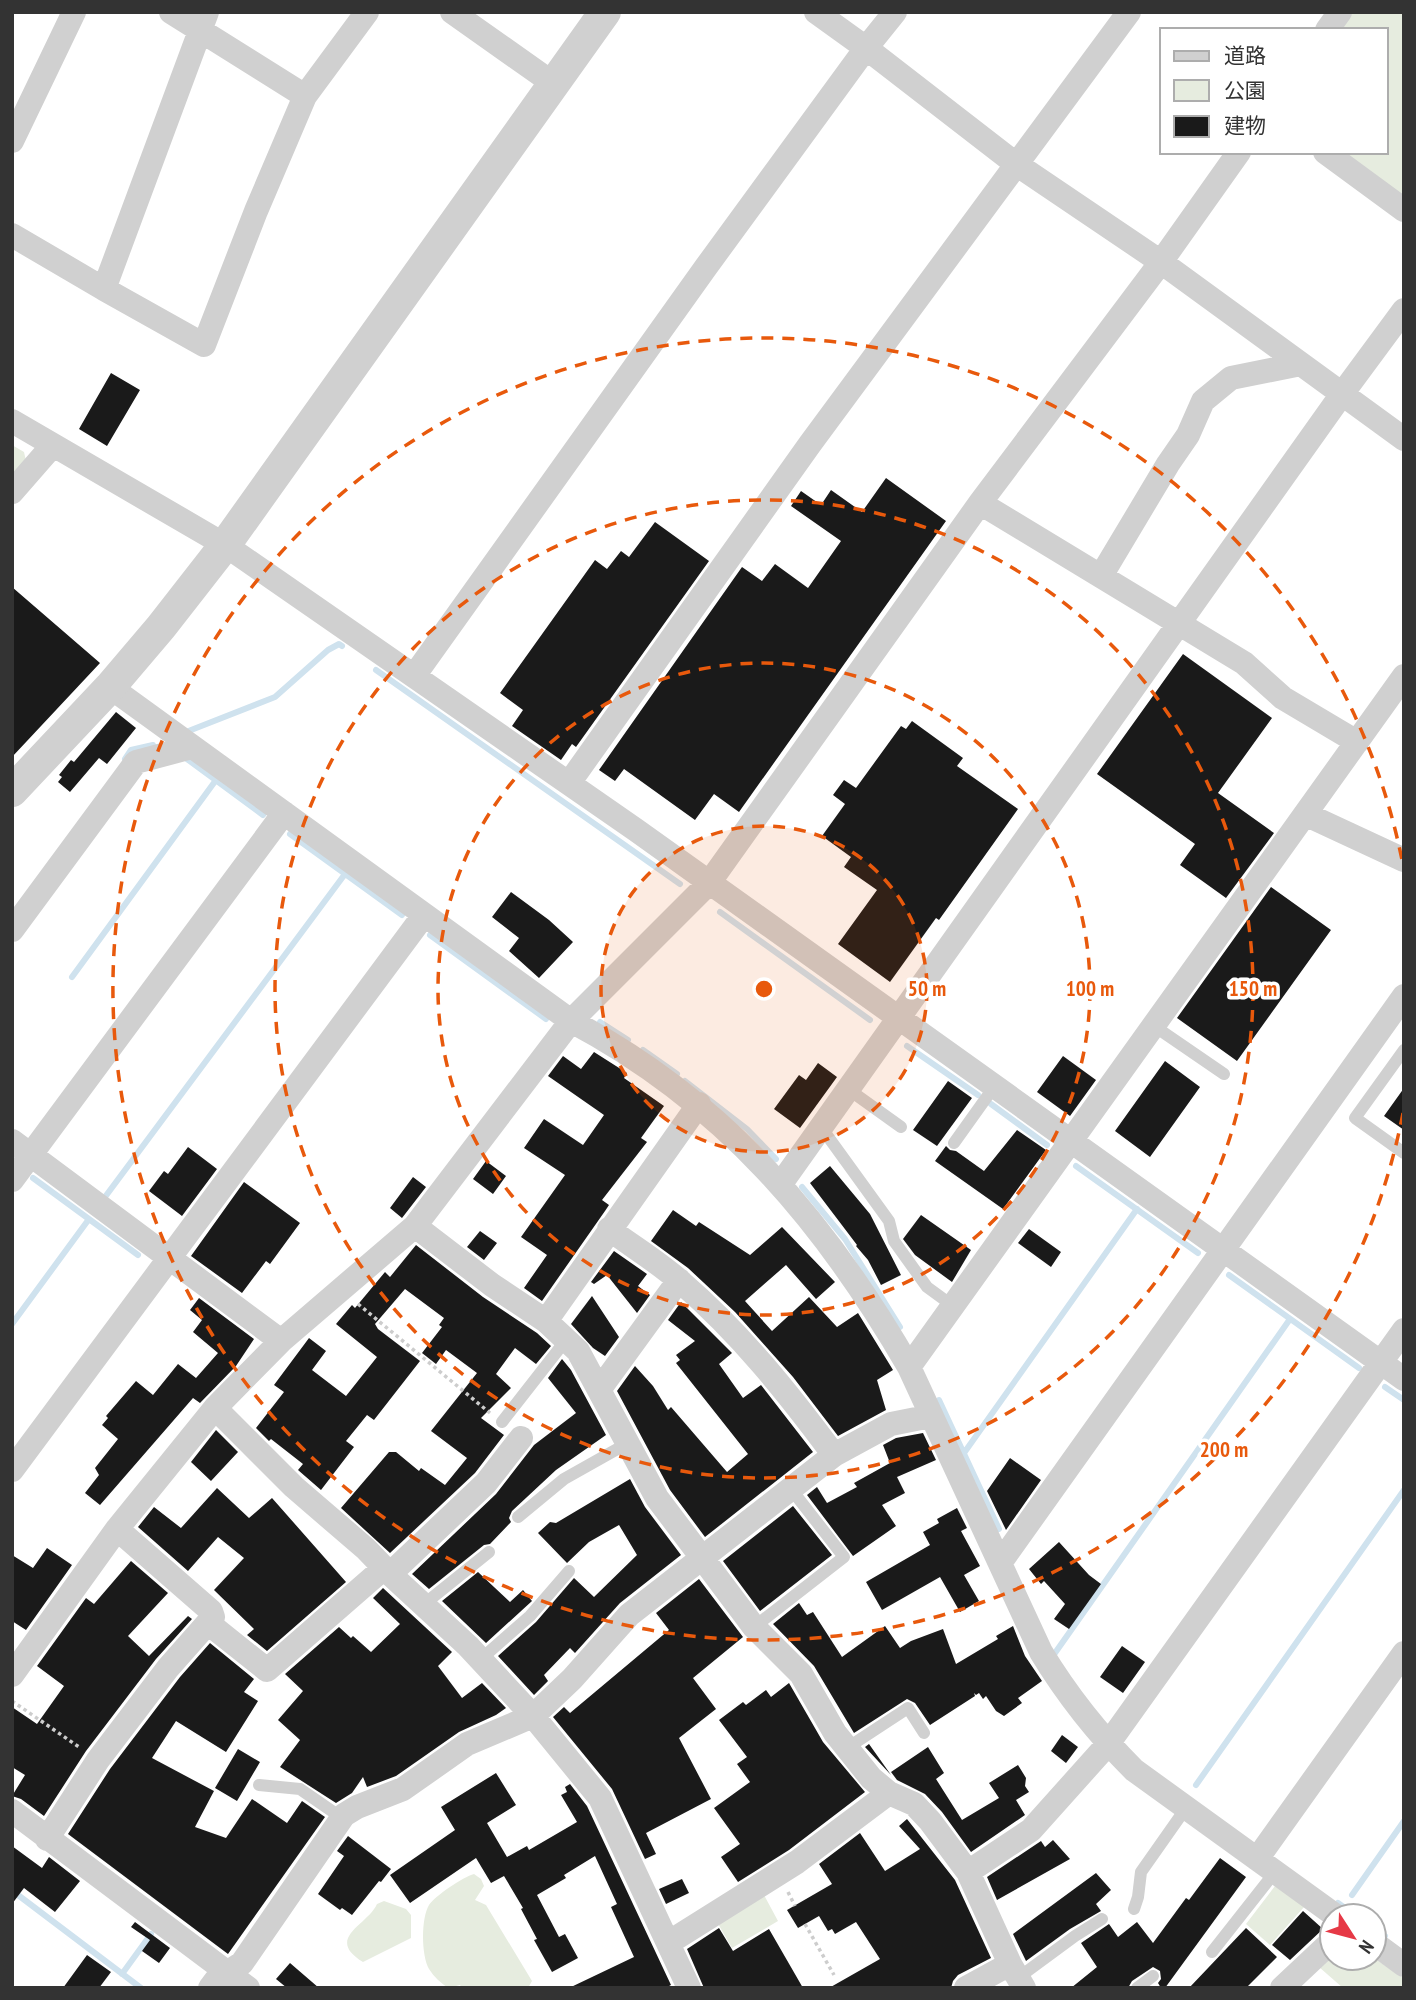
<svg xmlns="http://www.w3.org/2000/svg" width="1416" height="2000" font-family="'PT Sans Narrow','Noto Sans JP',sans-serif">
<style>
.green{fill:#e6ecdf}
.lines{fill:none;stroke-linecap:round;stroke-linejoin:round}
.stream{stroke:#cfe2ee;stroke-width:6}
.building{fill:#1a1a1a}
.path{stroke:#cdcdcd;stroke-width:3.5;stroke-dasharray:3.5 3.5;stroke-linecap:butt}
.service{stroke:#d0d0d0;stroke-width:12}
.minor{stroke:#d0d0d0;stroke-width:24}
.tertiary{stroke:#d0d0d0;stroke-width:32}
.ring{fill:none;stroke:#e8590c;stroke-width:3.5;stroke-dasharray:12 9}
.centre{fill:#e8590c;stroke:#fff;stroke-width:3.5}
.ring-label{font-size:21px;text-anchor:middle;font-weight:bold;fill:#e8590c;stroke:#fff;stroke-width:7;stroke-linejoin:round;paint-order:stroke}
</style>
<rect width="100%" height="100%" fill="#fff"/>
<path class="green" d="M1352,12H1404V198L1339,152H1386V30H1339Z
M12,445L24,452L26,461L12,477Z
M474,1874L481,1879L484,1886L475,1900L486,1905L532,1981L528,1988H462L460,1985L448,1988C441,1983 434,1977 429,1969C421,1955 421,1918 429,1905C435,1896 463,1877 474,1874Z
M1275,1886L1305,1906L1270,1945L1246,1924Z
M764,1895L778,1921L732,1948L717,1922Z
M384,1901L406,1909L411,1915V1938L363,1962C324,1938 368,1925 377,1904Z
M1332,1955V1958H1374L1403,1978L1404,1983L1400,1988H1343L1319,1967Z"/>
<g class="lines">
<path class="stream" d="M376,670L680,884
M186,732L275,697L328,650L339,644L342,646
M125,759L131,750L153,745
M187,759L263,815
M290,834L402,915
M720,912L870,1020
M430,935L546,1019
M72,977L216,780
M600,1022L628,1040
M907,1046L978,1095
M643,1050L677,1074
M685,1081L747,1129L776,1159
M991,1104L1047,1145
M1076,1166L1198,1253
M33,1178L138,1255
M802,1187L845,1239L900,1327
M105,1197L345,874
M1229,1275L1359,1368
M12,1324L89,1219
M1385,1387L1404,1400
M939,1400L999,1529
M964,1453L1137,1209
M1055,1653L1290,1319
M1196,1785L1404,1490
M14,1892L141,1988
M1352,1895L1404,1821
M1338,1903L1356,1916
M1374,1929L1385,1936
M122,1974L151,1934"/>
</g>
<path class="building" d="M111,373L140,390L107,446L79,429Z
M886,478L946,521L739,812L714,794L695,820L624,769L615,781L599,770L742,567L762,581L775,564L808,588L841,541L791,506L801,491L821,505L831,490L862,512Z
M655,522L709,561L576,747L572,744L561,760L512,726L523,710L500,693L595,560L607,569L621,551L629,557Z
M12,587L100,663L12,757Z
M1183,654L1272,718L1218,793L1274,833L1226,898L1180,865L1195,844L1097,774Z
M116,712L136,728L107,764L99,758L70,792L58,782L62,777L59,775L71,760L74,762Z
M912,721L963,758L957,766L1018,809L939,920L936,918L890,982L838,944L877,890L844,867L851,857L822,836L845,804L833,795L844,780L856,788L901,726L906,729Z
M1271,887L1331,930L1237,1061L1177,1018Z
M511,892L549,920L573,942L539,978L509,951L519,938L492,917Z
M594,1052L627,1073L624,1078L664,1106L641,1138L647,1142L602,1200L609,1205L605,1211L542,1301L524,1288L547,1255L521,1237L565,1175L524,1148L544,1119L583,1145L604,1115L548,1076L563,1056L581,1069Z
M1063,1056L1096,1080L1070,1116L1037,1092Z
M1165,1061L1200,1087L1150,1157L1115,1131Z
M818,1063L837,1077L800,1128L774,1109L799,1075L806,1080Z
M948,1081L972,1098L937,1146L913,1130Z
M1404,1088V1130L1384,1116Z
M1017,1130L1046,1150L1003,1209L935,1161L946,1146L950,1150L956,1151L984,1171Z
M188,1147L217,1169L182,1216L149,1191L164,1171L168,1174Z
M486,1161L506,1176L493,1194L473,1179Z
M830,1166L870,1214L901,1275L881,1285L868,1260L856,1246L857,1245L810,1183Z
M413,1177L426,1187L402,1218L390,1208Z
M244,1182L300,1223L270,1264L266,1261L242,1293L191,1256Z
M673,1210L696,1226L699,1222L750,1255L782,1227L835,1282L816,1299L786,1265L745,1301L772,1331L809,1297L837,1327L858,1313L893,1370L877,1380L886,1410L838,1436L793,1377L735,1312L688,1268L651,1241Z
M921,1215L971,1250L952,1282L915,1255L903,1239Z
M1029,1229L1061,1252L1051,1267L1018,1243Z
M480,1231L497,1243L484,1260L467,1247Z
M416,1245L483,1297L537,1333L551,1346L536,1364L515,1348L496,1374L511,1388L481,1418L504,1435L475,1473L390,1553L341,1508L389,1452H396L419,1471L421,1468L445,1485L467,1458L431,1431L477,1373L446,1350L436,1364L422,1353L442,1327L439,1325L444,1318L405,1289L375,1324L378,1329L420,1361L374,1420L367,1415L346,1441L354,1447L321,1490L298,1470L303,1464L271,1439L269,1441L256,1428L284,1392L274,1385L309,1338L326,1351L312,1370L346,1396L377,1357L336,1324L352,1305L355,1308L385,1272L390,1277Z
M614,1251L647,1274L638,1286L650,1295L637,1313L607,1275L594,1284L591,1282Z
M592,1296L619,1337L605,1356L593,1348L571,1324Z
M199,1298L254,1339L236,1366L200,1403L193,1398L100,1505L85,1493L99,1475L95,1468L118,1439L102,1425L108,1418L106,1416L136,1381L153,1395L178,1364L196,1378L218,1353L193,1332L202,1320L190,1310Z
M681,1302L732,1353L719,1364L743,1398L761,1385L813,1452L705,1537L670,1490L617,1391L635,1366L653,1386L668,1410L671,1407L727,1472L748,1454L676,1363L680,1360L676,1355L695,1341L668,1320Z
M562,1359L571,1370L606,1435L556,1470L512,1511L509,1518L511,1522L490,1544L484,1545L429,1589L412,1574L496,1494L534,1445L576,1413L548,1378Z
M216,1430L238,1452L211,1481L191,1462Z
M923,1433L936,1460L897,1477L905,1493L882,1505L896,1526L853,1556L807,1495L817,1487L827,1503L857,1487L854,1483L890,1463L883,1445L896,1438Z
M1010,1458L1041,1480L1006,1530L987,1491Z
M630,1479L645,1507L681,1555L620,1603L575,1653L570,1648L544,1675L548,1681L534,1695L498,1656L536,1622L574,1578L594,1597L637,1555L619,1525L589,1542L567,1563L538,1533L550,1522L556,1523Z
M217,1488L249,1518L272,1498L346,1582L267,1651L247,1635L254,1629L214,1590L244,1558L218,1537L188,1571L138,1527L154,1507L181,1528Z
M793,1506L832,1555L760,1611L723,1561Z
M957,1508L967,1528L961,1531L980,1566L964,1575L979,1601L960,1612L940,1577L882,1610L866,1582L930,1545L923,1532L939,1523L937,1519Z
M1059,1542L1089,1575L1101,1584L1069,1629L1054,1619L1065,1604L1044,1581L1041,1584L1029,1569Z
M47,1548L72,1565L26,1630L12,1621V1555L33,1568Z
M131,1561L168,1593L128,1636L149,1656L188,1616L192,1619L156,1659L86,1751L44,1816L21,1799L12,1796L25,1775L12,1767V1707L37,1724L64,1686L37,1666L86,1598L94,1604Z
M478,1572L510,1602L523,1590L532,1601L486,1643L442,1601Z
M699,1579L743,1637L693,1678L716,1709L679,1738L711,1799L646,1833L656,1854L645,1859L612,1789L553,1717L564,1707L570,1713L669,1630L656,1613Z
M383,1588L452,1652L438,1666L462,1698L482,1683L506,1708L496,1715L459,1732L396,1776L367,1787L363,1777L352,1793L336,1803L280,1767L300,1740L278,1720L303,1691L285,1674L339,1627L351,1638L353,1636L371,1652L400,1624L373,1598Z
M799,1603L807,1615L813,1612L842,1657L885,1626L900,1648L911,1641L943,1629L956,1664L998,1639L996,1636L1013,1626L1025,1656L1042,1681L1018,1698L1022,1703L1004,1716L996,1711L986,1696L983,1699L979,1693L976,1695L974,1693L975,1696L930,1725L915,1703L907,1699L854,1733L814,1666L773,1624Z
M210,1643L254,1679L244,1692L258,1701L226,1752L176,1721L152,1758L214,1791L195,1827L226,1838L252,1799L287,1823L302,1801L325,1817L228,1954L68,1834L110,1769L180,1677Z
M1122,1646L1145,1662L1123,1693L1100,1677Z
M789,1683L823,1742L865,1792L789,1850L738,1882L721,1857L740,1844L714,1808L750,1782L737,1764L747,1757L719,1720L743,1702L746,1705L766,1690L771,1697Z
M1062,1735L1078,1747L1066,1763L1051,1751Z
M869,1744L891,1775L865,1747Z
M928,1747L944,1773L936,1779L962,1820L999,1798L989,1783L1018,1765L1026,1778L1025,1786L1029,1792L1016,1800L1025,1815L971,1852L942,1812L925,1794L897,1780L891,1772Z
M238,1749L260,1762L237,1801L215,1788Z
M496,1773L516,1805L487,1823L507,1857L527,1846L529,1850L577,1822L561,1795L567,1792L565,1787L570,1784L587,1806L671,1985L665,1988H569L634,1957L611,1907L617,1904L595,1856L564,1875L566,1878L537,1895L559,1937L565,1934L578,1958L552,1972L534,1940L537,1939L521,1909L523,1908L504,1876L491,1883L476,1858L410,1903L390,1875L455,1830L441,1807Z
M907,1819L955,1880L991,1958L958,1975L953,1981L951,1988H829L880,1959L856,1922L835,1934L832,1929L828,1931L819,1916L798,1928L787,1910L832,1884L819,1864L860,1833L885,1871L920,1849L899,1826Z
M348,1836L391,1869L381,1882L379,1881L352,1915L342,1908L340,1910L318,1894L344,1856L337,1851Z
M1053,1840L1070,1859L997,1900L987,1877L1041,1841L1045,1847Z
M12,1846L42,1868L49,1857L80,1881L55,1912L24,1888L12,1904Z
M1220,1858L1246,1877L1165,1988H1161L1158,1983L1161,1979L1160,1971L1153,1967L1132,1981L1128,1988H1071L1097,1967L1081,1943L1109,1924L1118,1937L1137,1922L1153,1943L1186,1898L1189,1900Z
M1096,1873L1111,1890L1096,1904L1101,1911L1070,1929L1026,1961L1013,1934Z
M682,1879L689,1893L666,1904L659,1889Z
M1303,1911L1323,1929L1290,1960L1272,1945Z
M135,1922L170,1948L159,1963L142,1951L150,1940L131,1927Z
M719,1928L733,1951L769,1929L803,1988H704L687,1949Z
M1246,1928L1277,1957L1246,1988H1189Z
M87,1955L111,1972L99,1988H63Z
M290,1963L319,1988H287L276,1979Z"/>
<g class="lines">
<path class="path" d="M358,1304L490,1413
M12,1701L79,1747
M788,1892L795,1906
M805,1924L834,1975"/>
<path class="service" d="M1154,1026L1224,1074
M1404,1050L1355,1118L1404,1153
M848,1089L901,1127
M821,1127L889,1221L894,1241L927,1287L953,1306
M954,1143L994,1087
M502,1422L566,1340
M518,1517L564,1479L628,1443
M423,1605L489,1552
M754,1627L844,1557L791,1489
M481,1659L530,1616L569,1571
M847,1748L908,1708L924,1733
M259,1785L300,1789L342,1818
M1134,1909L1138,1897L1141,1872L1186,1808
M1212,1952L1275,1872
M1018,1978L1075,1936L1102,1919
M1137,1988L1153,1976"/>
<path class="minor" d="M171,12L305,96
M452,12L554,84
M816,12L866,48L1016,164L1161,262L1404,439
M1327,30L1340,12
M12,141L74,12
M1325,152L1404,210
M12,235L104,289L207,12
M104,289L204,345L256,211L305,96L367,12
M12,421L225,545L636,830L1404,1379
M12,492L53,445
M980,503L1244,663L1283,698L1357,742
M1101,576L1168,464L1188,435L1203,401L1231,378L1301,364
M414,676L706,267L866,48L895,12
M110,687L571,1021C724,1102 824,1220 909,1367L1041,1652C1067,1695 1098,1734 1134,1770L1336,1916
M569,783L810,444L1129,12
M1305,814L1404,860
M12,930L136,762L192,747
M12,1141L281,1341
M12,1180L284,813
M780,1185L1342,394L1404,310
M415,1226L492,1285L546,1321L578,1351L657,1498L703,1559L754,1627L801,1674L835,1733L871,1778L889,1793L914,1804L930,1821L968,1872L1010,1964L1024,1988
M609,1229C633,1247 660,1263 682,1283C741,1334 788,1393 834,1455
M546,1321L699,1104
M909,1367L1404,676
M599,1390L679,1280
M215,1408L294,1487L366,1549L390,1574L468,1646L533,1716L600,1798L689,1988
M12,1470L424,915
M1000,1563L1404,996
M390,1574L486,1483L521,1438
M208,1623L267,1670L384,1568
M12,1675L117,1529L215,1408L281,1341L415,1226L571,1021L709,883L980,503L1161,262L1239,152
M12,1811L248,1988
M47,1839L98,1760L168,1668L213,1617L211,1611L117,1529
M1257,1859L1404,1653
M968,1872L1031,1830L1108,1744L1404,1330
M668,1943L797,1862L889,1793
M1374,1943L1404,1965
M210,1988L216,1980L242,1963L344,1815L357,1807L403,1789L467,1744L533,1716L572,1679L629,1615L834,1455L891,1424L931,1416
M966,1988L1010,1964
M1282,1988L1332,1941"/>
<path class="tertiary" d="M12,791L110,687L161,627L225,545L605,12"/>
</g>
<circle cx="764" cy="989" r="163" fill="#e8590c" fill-opacity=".12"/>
<g class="ring">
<circle cx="764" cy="989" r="163"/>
<circle cx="764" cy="989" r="326"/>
<circle cx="764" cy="989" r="489"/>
<path d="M1403 1113A651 651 0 1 1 1403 865"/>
</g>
<circle cx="764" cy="989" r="10" class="centre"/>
<g class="ring-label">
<text x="927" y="996">50 m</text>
<text x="1090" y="996">100 m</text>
<text x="1253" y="996">150 m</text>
<text x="1224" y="1457">200 m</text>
</g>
<rect width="1416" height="2000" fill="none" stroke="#333333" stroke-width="28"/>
<rect x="1160" y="28" width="228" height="126" fill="#ffffff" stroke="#adadad" stroke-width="2"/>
<rect x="1174" y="51" width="35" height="10" fill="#d0d0d0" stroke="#adadad" stroke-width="2"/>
<text x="1224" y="63" font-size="21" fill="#333333">道路</text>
<rect x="1174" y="80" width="35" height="21" fill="#e6ecdf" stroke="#adadad" stroke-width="2"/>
<text x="1224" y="98" font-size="21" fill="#333333">公園</text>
<rect x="1174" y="116" width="35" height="21" fill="#1a1a1a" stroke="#adadad" stroke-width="2"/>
<text x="1224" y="133" font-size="21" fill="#333333">建物</text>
<g transform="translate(1353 1937) rotate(126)"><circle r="33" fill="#ffffff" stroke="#adadad" stroke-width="2"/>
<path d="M0-5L12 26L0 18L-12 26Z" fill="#e63946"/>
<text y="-10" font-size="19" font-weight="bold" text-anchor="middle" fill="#333333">N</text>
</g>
</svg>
